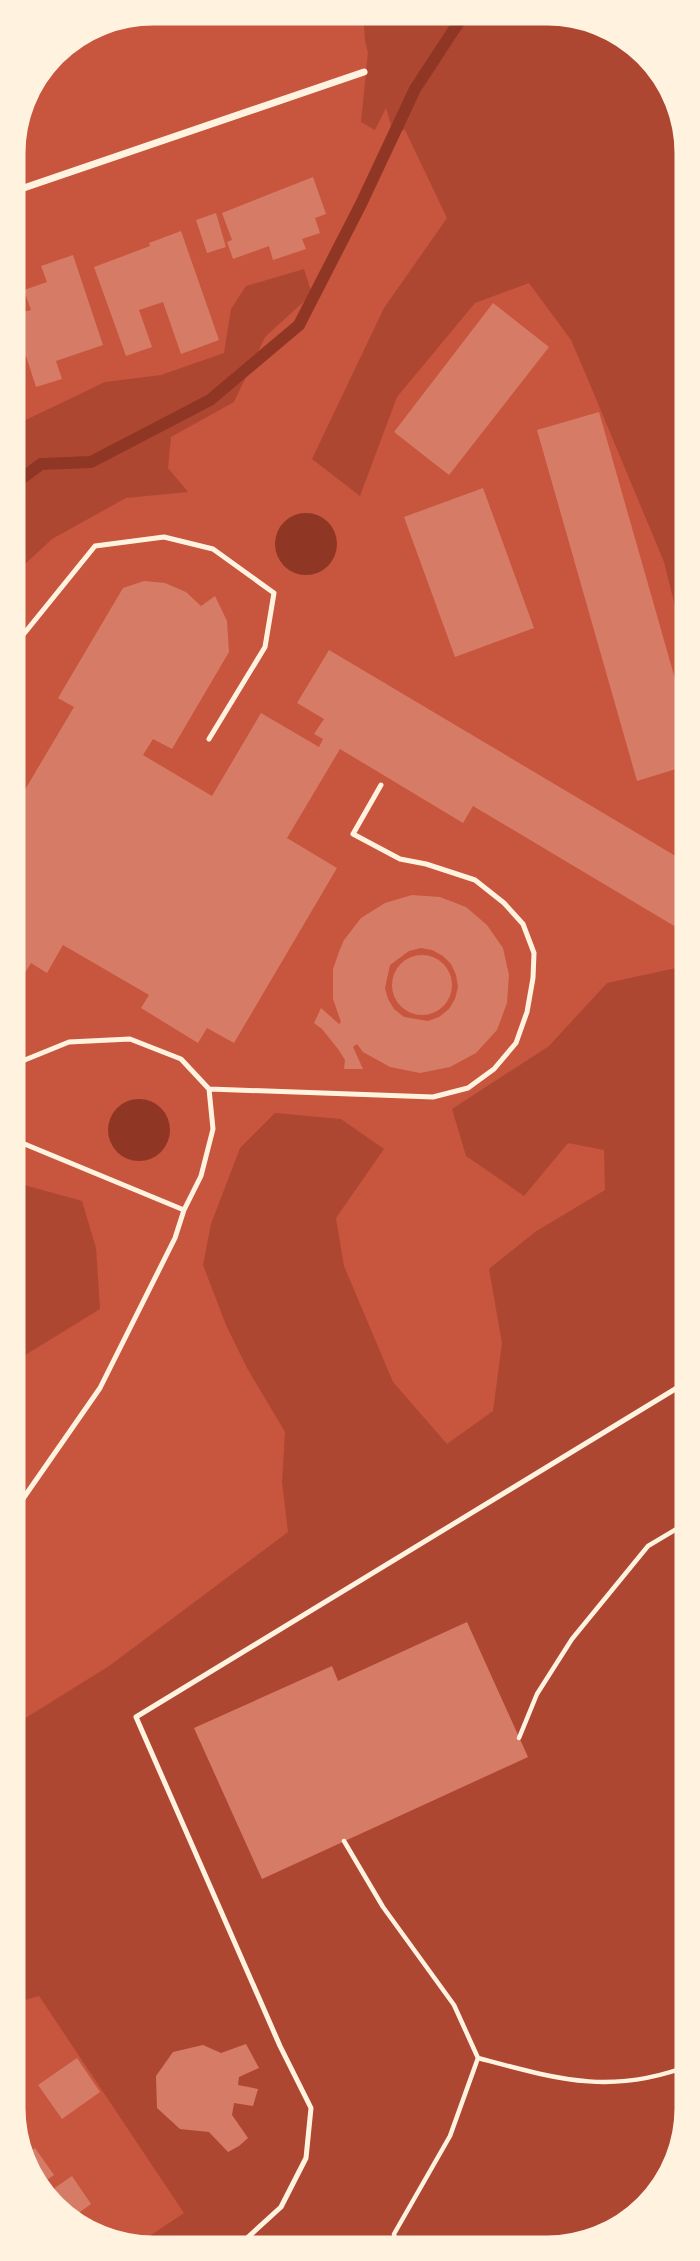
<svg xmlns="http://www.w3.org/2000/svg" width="700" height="2261" font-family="'Roboto Condensed',sans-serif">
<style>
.green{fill:#ae4732}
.water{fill:#8f3625}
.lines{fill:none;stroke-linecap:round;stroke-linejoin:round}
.stream{stroke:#8f3625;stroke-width:12}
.building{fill:#d67c66;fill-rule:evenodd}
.path{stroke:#fff3e0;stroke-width:4.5}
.service{stroke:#fff3e0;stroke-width:5}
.minor{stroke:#fff3e0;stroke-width:7}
.rim{fill:none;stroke:#fff3e0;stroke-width:9}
</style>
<rect width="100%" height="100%" fill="#c8553d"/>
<path class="green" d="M363,10L576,12L649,51L689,125V663L664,562L589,382L571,340L529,283L475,303L397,397L360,496L312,459L384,308L447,218L405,130L393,132L386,108L375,130L361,122L368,52L365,41Z
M304,269L312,294L265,337L234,402L171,437L168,468L188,492L126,498L52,539L10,578L9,428L105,382L161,375L224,353L231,309L246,286Z
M690,965L691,2117L656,2203L575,2250L130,2249L184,2213L39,1996L11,2004V1727L109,1666L288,1532L282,1482L285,1432L247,1368L226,1325L203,1265L211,1224L240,1148L275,1113L341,1119L384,1149L336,1218L344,1266L393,1382L447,1444L493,1411L502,1343L489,1269L535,1232L605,1190L604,1150L568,1143L524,1196L466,1156L452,1109L549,1046L607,983Z
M10,1181L82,1201L96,1248L100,1309L22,1357H11Z"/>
<path class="water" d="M275 544a31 31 0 1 1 62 0a31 31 0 1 1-62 0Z
M108 1130a31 31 0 1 1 62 0a31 31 0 1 1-62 0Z"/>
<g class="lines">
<path class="stream" d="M9,488L41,464L91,462L210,400L299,325L361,204L415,89L466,11"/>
</g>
<path class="building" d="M160,9L141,16L139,11L153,9Z
M116,16L117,21L93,29L95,33L56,47L98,20Z
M313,177L326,214L315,218L320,233L302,239L306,249L273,260L269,246L233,259L227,242L232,240L222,213Z
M216,213L226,247L207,253L196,220Z
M181,231L219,340L181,354L163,302L139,310L152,347L126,356L94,267L150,246L149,243Z
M73,255L103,345L56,361L62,379L36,387L26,356L13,360L9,349V312L21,308L23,312L31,310L24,290L47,282L41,266Z
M493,303L549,347L449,475L394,432Z
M9,363L21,393L17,394L21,405L9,410Z
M599,412L689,728V765L637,781L537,430Z
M483,488L534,628L455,657L404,517Z
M144,581L165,583L186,592L201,606L215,596L227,621L229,652L172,749L153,739L143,755L212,796L261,713L319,747L323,739L314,734L324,719L297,703L329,650L689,864L690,928L686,933L473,806L463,823L340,749L287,838L337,868L234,1043L207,1028L198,1043L141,1008L149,995L63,945L47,973L31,963L10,997V815L74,707L58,698L123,588Z
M412,895L440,897L466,907L487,925L503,948L509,975L507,1003L497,1030L476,1053L450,1067L420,1073L390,1067L363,1052L357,1044L353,1047L363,1069H344L345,1060L338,1049L322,1029L314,1023L321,1008L339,1024L341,1022L333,999V969L340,949L344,940L361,918L385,903ZM421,948L432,950L443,956L451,964L456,975L458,987L455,999L449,1009L439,1017L428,1021L404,1017L394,1009L388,999L385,988L390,965L409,951Z
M392 985a30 30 0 1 1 60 0a30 30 0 1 1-60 0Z
M467,1622L528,1757L262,1879L194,1728L332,1666L338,1681Z
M246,2044L259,2068L239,2077L238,2085L258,2089L253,2106L234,2103L232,2115L248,2138L239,2146L228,2152L209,2132L180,2129L157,2108L156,2076L173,2052L203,2045L221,2053Z
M77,2058L100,2092L62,2119L38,2085Z
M35,2148L54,2175L38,2186L23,2157Z
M72,2176L91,2204L73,2217L77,2224L51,2210L43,2196Z"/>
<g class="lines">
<path class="path" d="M519,1738L537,1694L572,1639L648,1546L690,1521
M344,1841L383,1907L454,2005L478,2058C557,2079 611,2096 691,2065
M397,2249L394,2234L450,2136L478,2058"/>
<path class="service" d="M10,651L95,546L164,537L213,549L274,593L265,647L209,739
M10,1066L69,1042L130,1039L181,1059L209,1089L213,1129L201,1176L184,1210L10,1138
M209,1089L433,1097L468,1088L494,1069L516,1043L527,1012L533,978L534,953L523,924L504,903L475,880L426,864L400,859L353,834L381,785
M11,1516L100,1388L175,1238L184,1210
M235,2249L281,2207L306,2158L311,2108L280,2046L136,1717L690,1380"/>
<path class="minor" d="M9,193L364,72"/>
</g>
<path d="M0 0H700V2261H0ZM153 21H547A132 132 0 0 1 679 153V2108A132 132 0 0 1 547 2240H153A132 132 0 0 1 21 2108V153A132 132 0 0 1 153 21Z" fill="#fff3e0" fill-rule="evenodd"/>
<path class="rim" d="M153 21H547A132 132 0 0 1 679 153V2108A132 132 0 0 1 547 2240H153A132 132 0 0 1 21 2108V153A132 132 0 0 1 153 21Z"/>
</svg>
